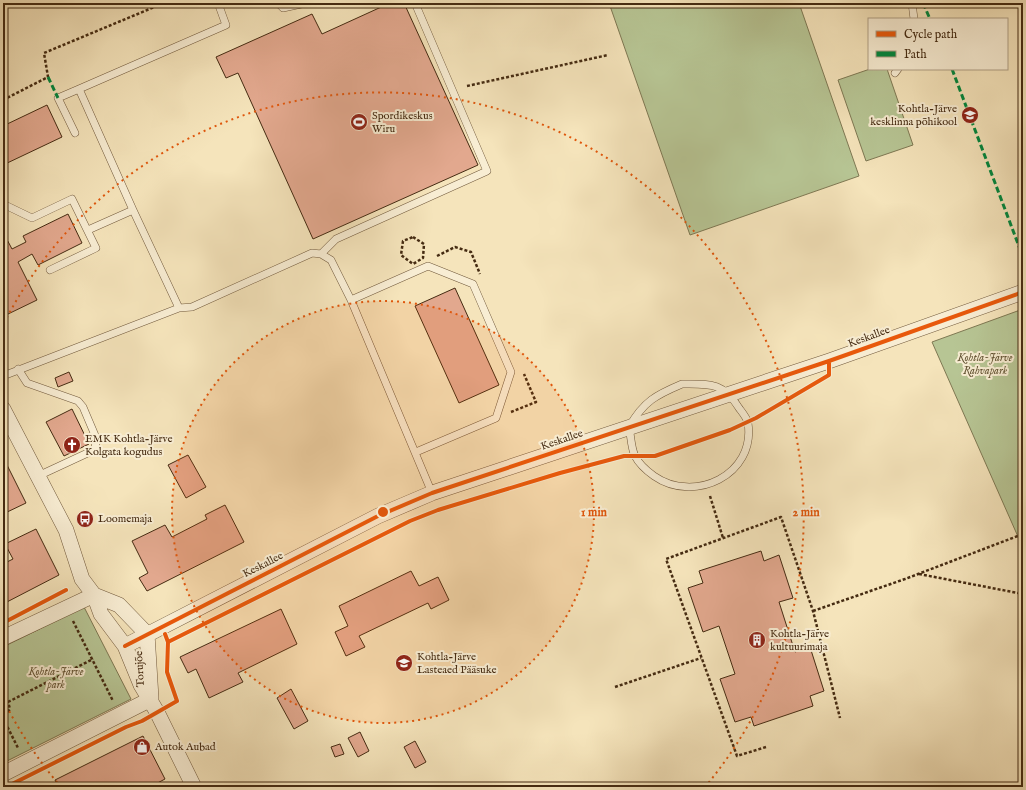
<svg xmlns="http://www.w3.org/2000/svg" width="1026" height="790" font-family="'IM FELL English',serif">
<style>
.green{fill:#b7c594;stroke:#7e7853}
.building{fill:#e2a88e;stroke:#452b12}
.lines{fill:none;stroke-linecap:round;stroke-linejoin:round}
.service-casing{stroke:#71593c;stroke-width:8}
.minor-casing{stroke:#71593c;stroke-width:16}
.path{stroke:#452b12;stroke-width:2.5;stroke-dasharray:3 2;stroke-linecap:butt}
.service{stroke:#f8edd3;stroke-width:7}
.minor{stroke:#f8edd3;stroke-width:15}
.quiet{stroke:#00873e;stroke-width:3;stroke-dasharray:6 3;stroke-linecap:butt}
.cycleway-casing{stroke:#f8edd3;stroke-width:6}
.cycleway{stroke:#e8590c;stroke-width:4}
.ring{fill:none;stroke:#e0570c;stroke-width:2;stroke-dasharray:2 4}
.labels{text-anchor:middle;dominant-baseline:central;stroke-width:4;stroke-linejoin:round;paint-order:stroke}
.poi-label{font-size:11px;fill:#452b12;stroke:#f8edd3;text-anchor:start}
.street-label{font-size:11px;fill:#452b12;stroke:#f8edd3}
.park-label{font-size:11px;font-style:italic;fill:#625232;stroke:#f8edd3}
.centre{fill:#e0570c;stroke:#f8edd3;stroke-width:2}
.ring-label{font-size:12px;text-anchor:middle;font-weight:bold;fill:#e0570c;stroke:#f8edd3;stroke-width:4;stroke-linejoin:round;paint-order:stroke}
</style>
<rect width="100%" height="100%" fill="#f5e4bb"/>
<filter id="stains"><feTurbulence type="fractalNoise" baseFrequency=".005" numOctaves="4"/><feColorMatrix values="0 0 0 0 .2 0 0 0 0 .09 0 0 0 0 .02 0 0 0 .5 -.17"/></filter>
<radialGradient id="worn" r=".72"><stop offset=".6" stop-color="#630" stop-opacity="0"/><stop offset="1" stop-color="#630" stop-opacity=".3"/></radialGradient>
<path class="green" d="M609,3H799L859,176L690,235Z
M870,69H887L913,145L866,161L838,80Z
M1023,309V548L932,342Z
M84,607L131,699L3,763V647Z"/>
<path class="building" d="M390,3H404L478,165L313,239L238,73L226,78L216,57L312,14L322,34Z
M47,105L62,137L3,165V126Z
M68,214L82,243L38,265L32,254L18,262L37,300L6,315L3,308V232L12,249L26,242L23,236Z
M455,288L499,385L459,403L415,306Z
M69,372L73,381L58,387L55,378Z
M72,409L89,444L64,456L46,422Z
M188,455L206,487L186,498L168,465Z
M3,457L26,503L3,514Z
M225,505L244,542L147,591L139,578L148,573L132,541L165,525L172,537L207,519L205,515Z
M36,529L59,575L3,604V564L13,559L5,544Z
M761,551L764,561L779,555L793,598L779,602L795,652L810,647L824,691L810,696L813,706L754,726L751,717L735,722L720,679L735,674L719,626L703,632L688,588L703,583L699,571Z
M411,571L419,586L438,577L449,600L431,609L428,603L359,636L365,647L346,656L335,632L348,626L339,606Z
M281,609L297,644L238,673L243,682L209,698L196,669L188,673L180,657Z
M291,689L308,721L294,729L277,698Z
M360,732L369,751L358,757L348,738Z
M143,736L165,779L150,787H58L55,780Z
M415,741L426,762L415,768L404,747Z
M340,744L344,754L335,757L331,747Z"/>
<g class="lines">
<g class="service-casing">
<path id="service" d="M278,3L283,8L306,3
M912,3L914,19
M895,73L898,69
M75,133L58,98L79,89
M3,204L32,218L72,199L96,248L50,270
M88,230L133,210
M321,254L336,239L487,171L415,3
M351,300L428,266L473,284L511,372L496,418L416,452
M179,308L192,307L312,253L321,254L331,260L351,300L432,493
M18,369L27,383L78,401L83,407L97,440L94,450L38,476
M3,376L179,308L133,210L79,89L226,25L218,3
M682,384C710,384 723,382 739,408C742,412 747,418 748,423C756,475 694,504 654,476C647,471 639,464 635,456C631,448 631,436 629,427C644,401 656,395 682,384Z"/>
</g>
<g class="minor-casing">
<path id="minor" d="M3,409L66,530L82,579L94,595L101,614L125,646L141,685L157,712L194,787
M94,595L119,605L147,634L151,698
M3,638L94,595
M125,646L378,516L432,493L829,361L1023,292
M3,774L151,699"/>
</g>
<path class="path" d="M467,86L608,55
M3,100L48,77L44,53L164,3
M413,237L424,244L423,258L413,264L401,255L403,241Z
M437,256L455,247L471,252L480,274
M511,412L536,402L524,374
M710,496L723,538
M919,574L1023,594
M813,611L905,579L1023,534
M73,621L113,701
M615,687L701,658
M3,697L8,702L10,709L3,718
M8,702L93,659
M3,718L18,748
M766,747L737,756L666,559L781,517L813,611L840,718"/>
<use href="#service" class="service"/>
<use href="#minor" class="minor"/>
<path class="quiet" d="M923,3L930,19
M952,69L1023,257
M48,77L58,98"/>
<g class="cycleway-casing">
<path id="cycleway" d="M3,623L66,590
M168,642L410,521L438,510L560,473L624,456H655L730,430L756,418L829,375V361
M125,646L378,516L432,493L829,361L1023,292
M6,787L126,727L142,721L177,701L167,672L168,642L165,634"/>
</g>
<use href="#cycleway" class="cycleway"/>
</g>
<circle cx="383" cy="512" r="211" fill="#e0570c" fill-opacity=".12"/>
<g class="ring">
<circle cx="383" cy="512" r="211"/>
<path d="M61 787A423 423 0 0 1 4 701M4 323A423 423 0 1 1 705 787"/>
</g>
<defs>
<g id="school-disc" transform="scale(0.9)"><circle r="9.5" fill="#8f2418" stroke="#f8edd3"/><path d="M0-5L7-2L0 1L-7-2ZM-4 1L0 2.5L4 1V4Q0 6-4 4Z" fill="#fff"/></g>
<g id="stadium-disc" transform="scale(0.9)"><circle r="9.5" fill="#8f2418" stroke="#f8edd3"/><path d="M0-5a6.5 5 0 1 0 0 10a6.5 5 0 1 0 0-10ZM-3.5-1.8h7v3.6h-7Z" fill="#fff"/></g>
<g id="church-disc" transform="scale(0.9)"><circle r="9.5" fill="#8f2418" stroke="#f8edd3"/><path d="M-1.2-6h2.4v3.5h3.3v2.4h-3.3V6h-2.4V-.1h-3.3v-2.4h3.3Z" fill="#fff"/></g>
<g id="bus-disc" transform="scale(0.9)"><circle r="9.5" fill="#8f2418" stroke="#f8edd3"/><path d="M-5-6H5V4H4V6H2V4H-2V6H-4V4H-5ZM-3.5-4V0h7V-4ZM-3.5 1.2v1.5H-2V1.2ZM2 1.2v1.5H3.5V1.2Z" fill="#fff"/></g>
<g id="building-disc" transform="scale(0.9)"><circle r="9.5" fill="#8f2418" stroke="#f8edd3"/><path d="M-4-6H4V6H1V3H-1V6H-4ZM-2.5-4.3h1.7v1.8h-1.7ZM.8-4.3h1.7v1.8H.8ZM-2.5-1h1.7V.8h-1.7ZM.8-1h1.7V.8H.8Z" fill="#fff"/></g>
<g id="shop-disc" transform="scale(0.9)"><circle r="9.5" fill="#8f2418" stroke="#f8edd3"/><path d="M-5-2.5h2.3a2.7 3.5 0 0 1 5.4 0H5L5.5 6h-11ZM-1.5-2.5h3a1.5 2.3 0 0 0-3 0Z" fill="#fff"/></g>
</defs>
<g fill-rule="evenodd">
<use href="#school-disc" x="970" y="115"/>
<use href="#stadium-disc" x="359" y="122"/>
<use href="#church-disc" x="72" y="445"/>
<use href="#bus-disc" x="85" y="519"/>
<use href="#building-disc" x="757" y="640"/>
<use href="#school-disc" x="404" y="663"/>
<use href="#shop-disc" x="142" y="747"/>
</g>
<g class="labels">
<g class="poi-label">
<text x="957" y="109" text-anchor="end">Kohtla-Järve<tspan x="957" dy="13">kesklinna põhikool</tspan></text>
<text x="372" y="116">Spordikeskus<tspan x="372" dy="13">Wiru</tspan></text>
<text x="85" y="439">EMK Kohtla-Järve<tspan x="85" dy="13">Kolgata kogudus</tspan></text>
<text x="98" y="519">Loomemaja</text>
<text x="770" y="634">Kohtla-Järve<tspan x="770" dy="13">kultuurimaja</tspan></text>
<text x="417" y="657">Kohtla-Järve<tspan x="417" dy="13">Lasteaed Pääsuke</tspan></text>
<text x="155" y="747">Autok Aubad</text>
</g>
<g class="street-label">
<text transform="translate(869 337) rotate(-20)">Keskallee</text>
<text transform="translate(562 440) rotate(-19)">Keskallee</text>
<text transform="translate(263 565) rotate(-27)">Keskallee</text>
<text transform="translate(140 669) rotate(-93)">Torujõe</text>
</g>
<g class="park-label">
<text x="985" y="358">Kohtla-Järve<tspan x="985" dy="13">Rahvapark</tspan></text>
<text x="56" y="672">Kohtla-Järve<tspan x="56" dy="13">park</tspan></text>
</g>
</g>
<circle cx="383" cy="512" r="6" class="centre"/>
<g class="ring-label">
<text x="594" y="516">1 min</text>
<text x="806" y="516">2 min</text>
</g>
<rect width="1026" height="790" fill="none" stroke="#f5e4bb" stroke-width="16"/>
<rect x="4" y="4" width="1018" height="782" fill="none" stroke="#452b12" stroke-width="2"/>
<rect x="8" y="8" width="1010" height="774" fill="none" stroke="#452b12"/>
<rect x="868" y="18" width="140" height="52" fill="#f8edd3" stroke="#b09f86"/>
<rect x="876" y="31" width="20" height="6" fill="#e8590c" stroke="#b09f86"/>
<text x="904" y="38" font-size="12" fill="#452b12">Cycle path</text>
<rect x="876" y="51" width="20" height="6" fill="#00873e" stroke="#b09f86"/>
<text x="904" y="58" font-size="12" fill="#452b12">Path</text>
<rect width="100%" height="100%" filter="url(#stains)"/>
<rect width="100%" height="100%" fill="url(#worn)"/>
</svg>
